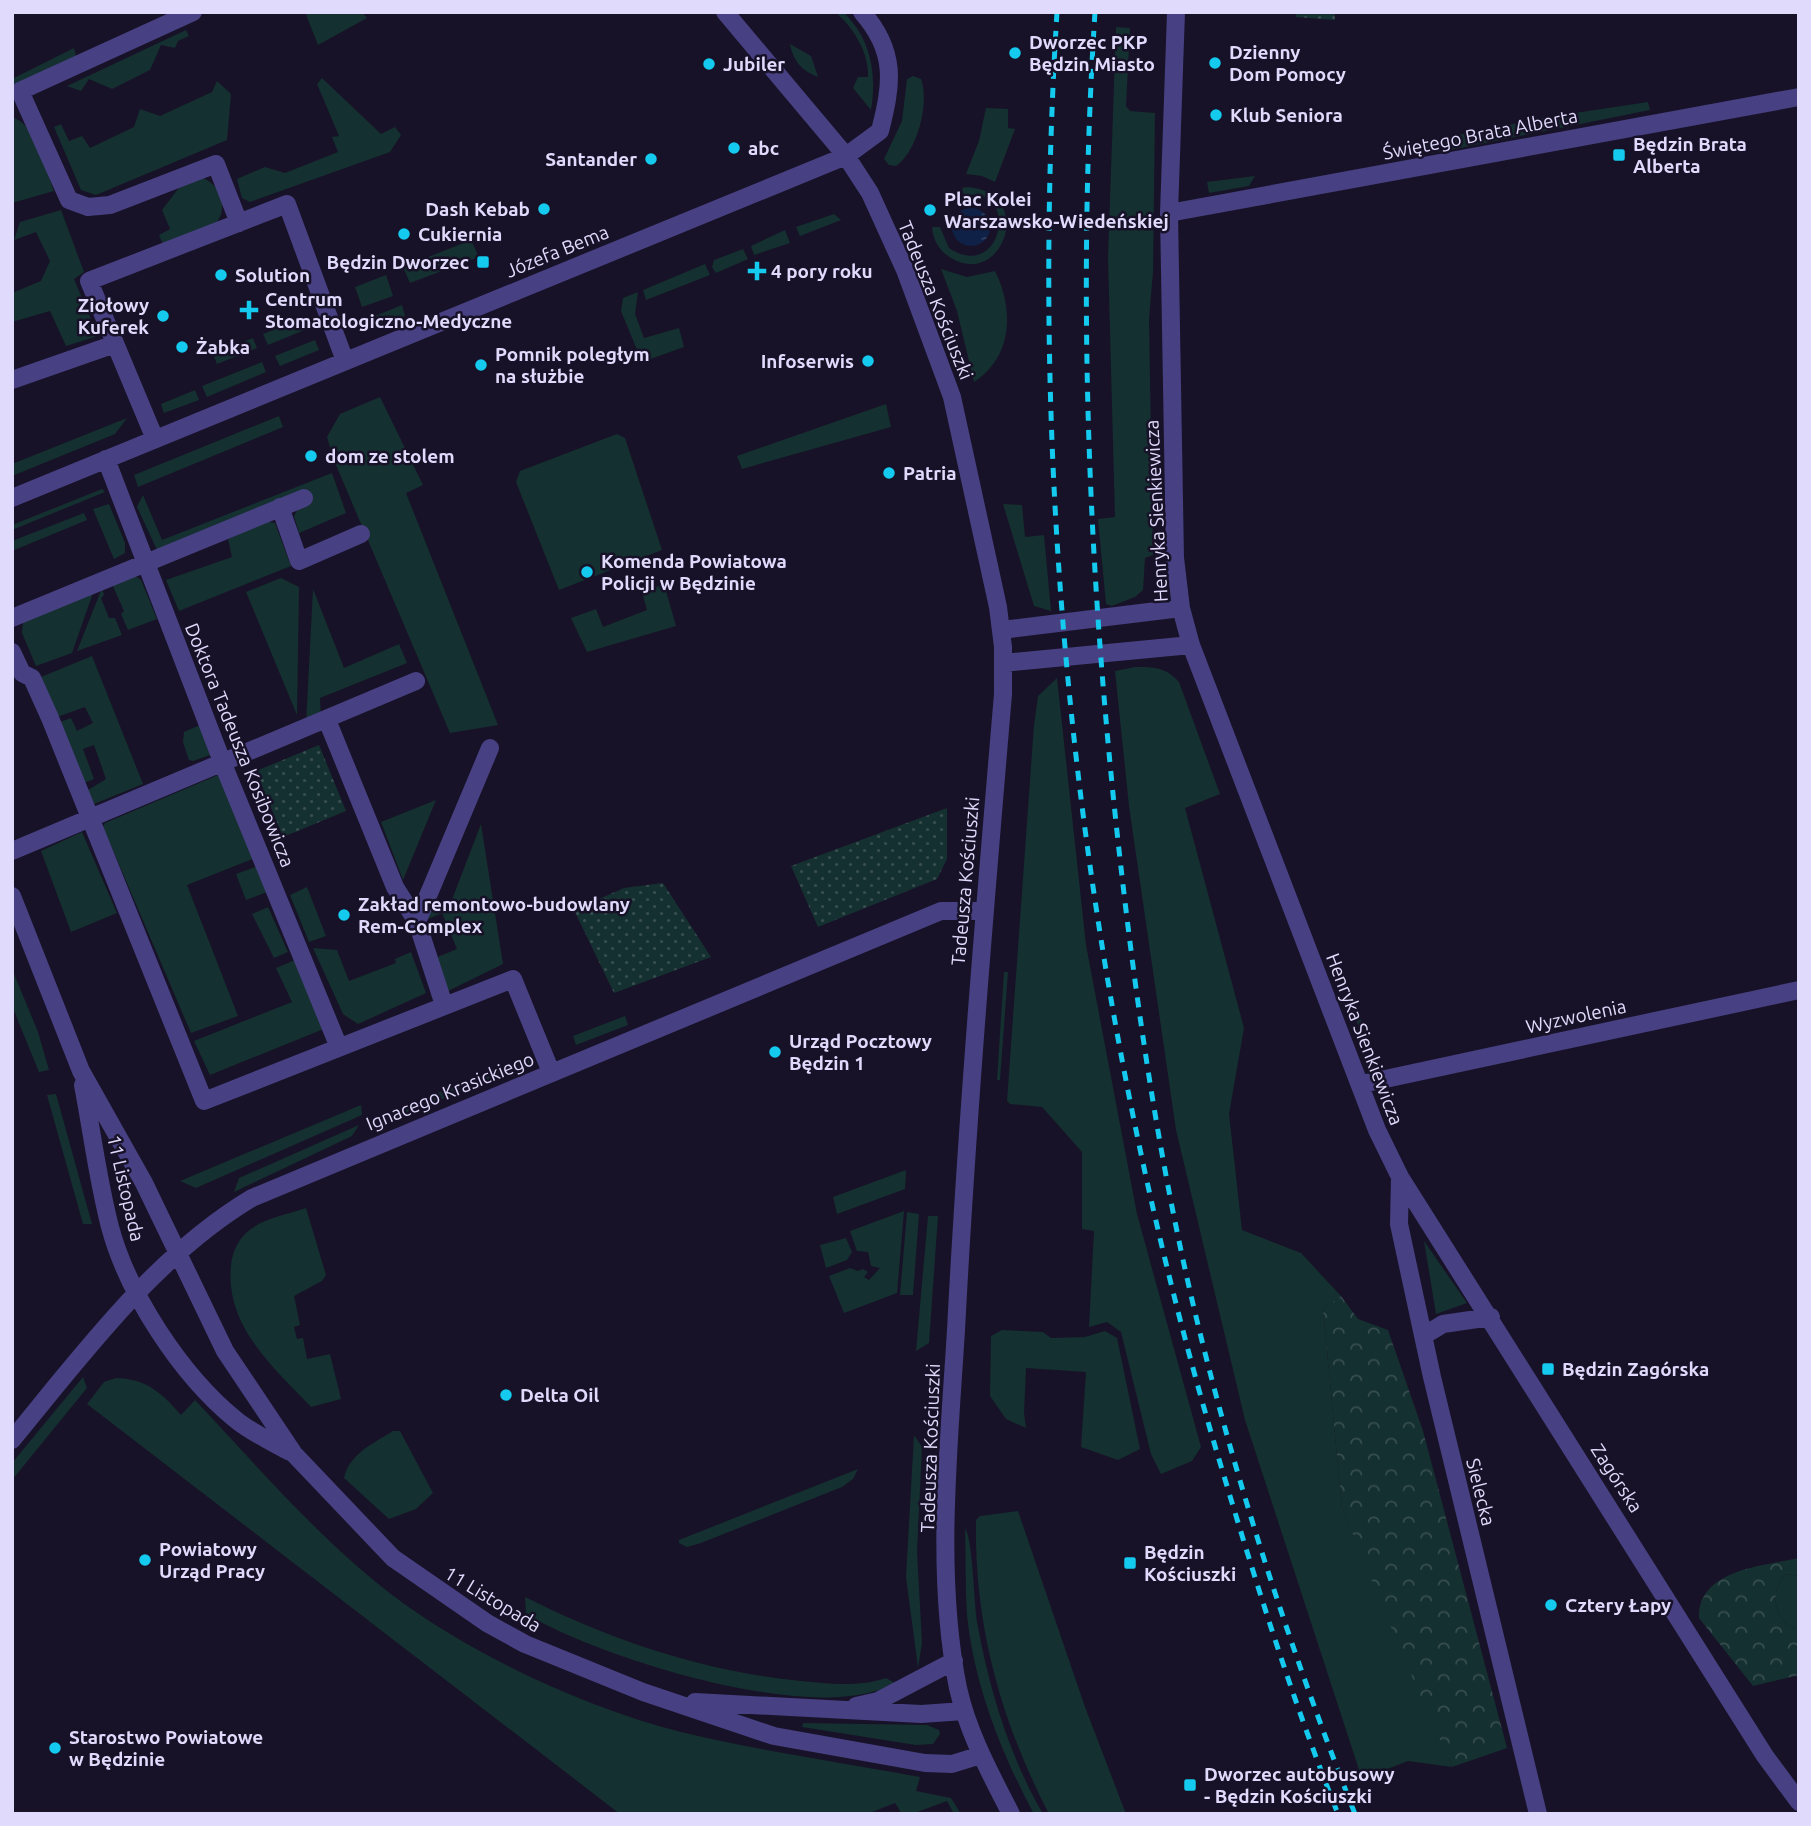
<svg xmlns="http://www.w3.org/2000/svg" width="1811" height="1826" font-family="Ubuntu,sans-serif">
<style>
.green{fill:#153030}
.forest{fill:url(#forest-crowns)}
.park{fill:url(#park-dots)}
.water{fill:url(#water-ripples)}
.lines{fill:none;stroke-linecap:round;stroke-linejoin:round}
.minor{stroke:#474082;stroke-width:18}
.rail{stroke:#14caef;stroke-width:5;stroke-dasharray:10 9;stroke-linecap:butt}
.poi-dot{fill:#14caef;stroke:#171227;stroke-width:2.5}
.labels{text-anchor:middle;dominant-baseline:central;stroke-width:5;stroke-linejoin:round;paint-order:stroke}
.poi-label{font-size:19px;font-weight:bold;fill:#e0dafc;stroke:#171227;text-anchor:start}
.street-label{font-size:19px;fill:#e0dafc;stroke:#171227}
</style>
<defs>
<pattern id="forest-crowns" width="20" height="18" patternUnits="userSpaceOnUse" patternTransform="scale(1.75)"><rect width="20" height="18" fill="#153030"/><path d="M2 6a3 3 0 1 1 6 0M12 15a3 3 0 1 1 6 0" fill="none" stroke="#374d4f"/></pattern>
<pattern id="park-dots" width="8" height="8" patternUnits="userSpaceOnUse" patternTransform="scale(1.75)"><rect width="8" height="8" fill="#153030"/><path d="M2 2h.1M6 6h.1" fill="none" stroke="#374d4f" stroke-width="1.8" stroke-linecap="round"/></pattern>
<pattern id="water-ripples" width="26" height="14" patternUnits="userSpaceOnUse" patternTransform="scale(1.75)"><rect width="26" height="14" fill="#102147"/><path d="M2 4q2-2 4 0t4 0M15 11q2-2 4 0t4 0" fill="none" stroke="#324162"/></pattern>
</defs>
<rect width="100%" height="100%" fill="#171227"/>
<path class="green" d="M305,12H362L367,18L318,45Z
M835,12H843C871,38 877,74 871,110L853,88L858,77H868C869,52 853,27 835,12Z
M1116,27L1130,28L1126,106L1130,111L1155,113L1153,272L1149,319L1153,555L1145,558L1143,590L1135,597L1112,606L1106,604L1098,519L1115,517L1108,257Z
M186,30L189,36L178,41L175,48L161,45L150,70L112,89L89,79L81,91L67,86Z
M790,44L811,56L818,77C802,71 793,61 790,44Z
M74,48L76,56L12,87V79Z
M913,76L921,79C930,103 917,152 896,166L889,165L884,159L902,121L907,79Z
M322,78L381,134L395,127L401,135L390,152L250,202L242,198L237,179L265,167L285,173L338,152L332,137L339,136L317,84Z
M217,81L231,94L227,140L96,195L81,190L54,127L61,124L69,141L82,136L90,148L134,127L140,109L160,116L212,92Z
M1648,102L1650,110L1440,152L1426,153L1419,143L1548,117Z
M986,108L1008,109V128L1015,129L995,182L982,176L966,174L979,141Z
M12,117C37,125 45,168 54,191L12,203Z
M1255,176L1249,186L1209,193L1207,182Z
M203,178C222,186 228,208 216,224L163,245L159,235L170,229L162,210L184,181Z
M967,187C1037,192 1003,289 951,258C939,251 933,240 932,227H940L949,248C1003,284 1021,183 964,196L962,188Z
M61,210L84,272L74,279L98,336L66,346L50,311L12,322V293L41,281L50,261L36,232L14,240L20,222Z
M834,214L841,220L800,236L796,227Z
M785,230L790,243L754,255L751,246Z
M471,240L479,257L410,283L403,267Z
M743,249L748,259L716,273L712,267L714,260Z
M705,264L710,275L646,300L643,290Z
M941,269L967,277L995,271C1014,309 1013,357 974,382L957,311Z
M386,275L393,296L362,307L355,287Z
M638,292L635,314L644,338L679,328L684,347L642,362L621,311L623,298Z
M402,305L405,316L362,332L358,323Z
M303,318L307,329L268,345L263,334Z
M253,338L257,348L217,364L213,354Z
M315,340L319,350L280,366L275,356Z
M262,362L266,372L207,397L202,386Z
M195,390L199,400L164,413L161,404Z
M380,397L423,485L406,493L498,725L450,733L333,458L327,437L340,414Z
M886,404L891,427L742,469L737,456Z
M279,416L283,427L138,487L134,475Z
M127,418L115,434L12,476V464Z
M617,434L625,438L662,550L559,590L516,482L520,471Z
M332,473L346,513L299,533L294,516L298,509L158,552L137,507L143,495L162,540Z
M102,489L105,492L12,530V525Z
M109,504L125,543V553L114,559L93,509Z
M1003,504L1022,505L1025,537L1044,535L1051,611L1034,606Z
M84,513L87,520L12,551V541Z
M265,521L275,523L291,566L179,611L166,580L232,557L228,539Z
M134,575L141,580L157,619L128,630L121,614L124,611L112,584Z
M281,578L299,587L297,715L246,592Z
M664,584L676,626L587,652L571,618L596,609L603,627L647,610L642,592Z
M102,588L104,595L101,598L109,618H115L122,635L77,651Z
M313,589L344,668L399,644L407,663L320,698L321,717L306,724Z
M94,590L72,653L36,666L22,633L23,623L32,616Z
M92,656L143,784L94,804L88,790L106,779L94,745L83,749L94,779L84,783L60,722L71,718L77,731L93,723L85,707L57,717L41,677Z
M1135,667C1155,667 1165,667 1179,682L1220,794L1185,808L1244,1028L1229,1114L1242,1230L1301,1253L1341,1296L1323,1309L1342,1508L1452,1767L1408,1761L1362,1779L1245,1420L1176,1130L1129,806L1115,671Z
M1057,678L1086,945L1137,1214L1201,1447L1192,1461L1161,1474L1151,1454L1121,1332L1107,1322L1089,1327L1094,1231L1082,1229V1152L1042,1107L1010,1104L1007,1101L1034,725L1038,696Z
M200,725L213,754L193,761L189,760L183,742L184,732Z
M218,775L255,858L187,885L238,1016L191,1033L103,827L105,823Z
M436,800L403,880L381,822Z
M481,824L503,964L448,991L435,958L457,949L442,913L428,919L426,907L448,910Z
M82,832L117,913L71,932L41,851Z
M258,866L267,892L246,900L236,874Z
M307,887L326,936L309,942L290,895Z
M268,907L288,952L274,958L252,914Z
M313,948L337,950L349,981L396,963L395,959L411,952L426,993L358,1024L343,1014Z
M295,960L326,1028L210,1075L194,1041L292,1002L276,968Z
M12,969L38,1032L49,1070L39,1072L12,1006Z
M1004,972H1008L1000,1080H997Z
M1356,1007L1375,1058H1370L1352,1009Z
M625,1016L628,1025L576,1045L573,1036Z
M529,1056L533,1063L387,1121L383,1115Z
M56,1094L92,1224H83L47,1095Z
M361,1105L362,1115L196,1188L180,1181Z
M359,1125L352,1136L234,1192L239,1178Z
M906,1170L905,1189L837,1214L833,1197Z
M306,1208L326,1275L322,1281L294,1296L300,1325L294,1327L297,1339L303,1338L307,1359L330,1354L341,1399L311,1407C273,1367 225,1326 231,1266C232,1252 239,1237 251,1229C265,1218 289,1214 306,1208Z
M904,1211L897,1293L844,1313L829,1276L850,1268L858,1271L863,1269L868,1272L864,1277L869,1280L880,1268L871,1266L868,1252L857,1251L850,1231Z
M907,1212L919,1214L913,1295H900Z
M928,1216H938L929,1343L916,1351Z
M846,1238L852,1252L847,1260L826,1268L820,1245Z
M1424,1241L1467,1303L1436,1314Z
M1002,1330L1043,1332L1051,1338L1085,1337L1105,1331L1117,1338L1140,1449L1118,1460L1081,1447L1086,1372L1026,1368L1024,1413L1026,1428L1006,1419L990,1396L991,1336Z
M83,1377L87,1388L12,1480V1463Z
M116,1378C147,1379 162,1393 181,1415L195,1400C261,1470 325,1546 403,1603C481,1659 587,1708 681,1732C759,1751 841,1762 920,1777L916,1791L951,1798L961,1814H954L947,1801L912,1814H902L895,1803L867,1814H620L87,1404L104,1382Z
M393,1431H400L433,1493L416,1509L389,1519L344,1478C349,1454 374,1443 393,1431Z
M914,1435L922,1447L917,1551L922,1643L918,1668L906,1577Z
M858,1469L853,1479L842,1487L701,1543L687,1547L679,1543V1540Z
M1018,1511L1085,1707L1126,1814H1049C1001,1721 974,1625 976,1520L980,1516Z
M965,1528C974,1544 973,1603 978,1627C990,1692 1010,1757 1043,1814H1034C1001,1753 974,1684 967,1615C965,1586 966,1557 965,1528Z
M1786,1574L1799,1576V1630C1774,1623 1768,1592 1786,1574Z
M525,1597C613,1641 702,1671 801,1681C828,1684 860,1687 886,1678L895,1683C818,1728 598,1657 526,1614Z
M803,1723L927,1725L939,1730L940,1734L933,1744L916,1745L802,1727Z"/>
<path class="forest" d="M1341,1296L1358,1319L1388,1330L1423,1431L1507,1748L1452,1767L1402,1654L1342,1508L1323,1309Z
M1799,1558V1576L1786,1574C1768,1592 1774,1623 1799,1630V1675L1753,1686L1699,1618C1698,1569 1763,1566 1799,1558Z"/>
<path class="park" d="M1296,12H1335V20L1296,17Z
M319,745L346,811L283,837L256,771Z
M947,808V859L937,879L818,927L791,866Z
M663,883L711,957L614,993L574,910L624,888Z"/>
<path class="water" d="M952 227a19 19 0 1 1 38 0a19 19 0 1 1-38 0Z"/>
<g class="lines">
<path class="minor" d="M193,12L20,91L69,200L88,207L110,205L216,164L239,223
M725,12L846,156L870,193L905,270L952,397L998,607L1003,647V694C985,906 967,1118 956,1330C949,1446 935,1574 958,1688C968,1733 990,1773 1011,1814
M1176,12L1169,213L1175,558L1181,608L1191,645L1377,1130L1400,1177L1765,1756L1799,1802
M1169,213L1799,97
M12,380L115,344
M155,439L89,281L287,204L345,361
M106,459L223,764L338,1045
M12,498L846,156L880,131C892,84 897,52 862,12
M280,507L299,561L361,534
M12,618L304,498
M1002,630L1181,608
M12,652L22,673L32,678L50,718L204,1101L513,979L551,1072
M1003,663L1191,645
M327,720L395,887L417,922
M12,851L416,681
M12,896L81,1071L144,1183L225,1351L294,1454L393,1558L487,1623L525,1644L643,1692L774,1736L925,1763L952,1764L981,1755
M444,1005L417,922L490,748
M1362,1084L1799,990
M83,1085C92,1132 98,1181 110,1227C128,1294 181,1375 235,1419C250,1432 272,1442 290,1452
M1400,1177L1399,1224L1432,1377L1538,1814
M1423,1336L1443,1324L1491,1317
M12,1440C83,1354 155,1256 252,1198L941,911H984
M695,1702L921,1714L964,1711
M856,1706L878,1701L954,1661"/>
<path class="rail" d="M1057,12C1027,493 1079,983 1215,1446C1252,1570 1290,1694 1338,1814
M1095,12C1077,291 1088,572 1119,850C1136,1002 1158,1155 1193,1304C1234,1477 1290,1649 1355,1814"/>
</g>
<g class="poi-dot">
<circle cx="1015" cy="53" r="7"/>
<circle cx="1215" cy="63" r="7"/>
<circle cx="709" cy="64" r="7"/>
<circle cx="1216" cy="115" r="7"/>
<circle cx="734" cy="148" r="7"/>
<rect x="1612" y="148" width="14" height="14" rx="3.5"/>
<circle cx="651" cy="159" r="7"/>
<circle cx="544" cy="209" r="7"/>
<circle cx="930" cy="210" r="7"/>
<circle cx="404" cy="234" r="7"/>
<rect x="476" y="255" width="14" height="14" rx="3.5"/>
<path d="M753.5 260.5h7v7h7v7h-7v7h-7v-7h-7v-7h7z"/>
<circle cx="221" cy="275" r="7"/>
<path d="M245.5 299.5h7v7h7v7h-7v7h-7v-7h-7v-7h7z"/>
<circle cx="163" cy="316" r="7"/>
<circle cx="182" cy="347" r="7"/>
<circle cx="868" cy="361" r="7"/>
<circle cx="481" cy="365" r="7"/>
<circle cx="311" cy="456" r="7"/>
<circle cx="889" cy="473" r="7"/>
<circle cx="587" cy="572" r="7"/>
<circle cx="344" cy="915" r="7"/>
<circle cx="775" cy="1052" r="7"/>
<rect x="1541" y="1362" width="14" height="14" rx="3.5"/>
<circle cx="506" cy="1395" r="7"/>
<circle cx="145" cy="1560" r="7"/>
<rect x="1123" y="1556" width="14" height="14" rx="3.5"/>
<circle cx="1551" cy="1605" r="7"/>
<circle cx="55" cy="1748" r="7"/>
<rect x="1183" y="1778" width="14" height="14" rx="3.5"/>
</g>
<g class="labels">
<g class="poi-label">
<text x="1029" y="42">Dworzec PKP<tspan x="1029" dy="22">Będzin Miasto</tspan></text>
<text x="1229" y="52">Dzienny<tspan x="1229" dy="22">Dom Pomocy</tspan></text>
<text x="723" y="64">Jubiler</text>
<text x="1230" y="115">Klub Seniora</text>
<text x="1633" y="144">Będzin Brata<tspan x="1633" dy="22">Alberta</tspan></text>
<text x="748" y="148">abc</text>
<text x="637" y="159" text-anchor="end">Santander</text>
<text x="944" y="199">Plac Kolei<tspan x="944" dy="22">Warszawsko-Wiedeńskiej</tspan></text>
<text x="530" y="209" text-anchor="end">Dash Kebab</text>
<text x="418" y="234">Cukiernia</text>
<text x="469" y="262" text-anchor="end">Będzin Dworzec</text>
<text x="771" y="271">4 pory roku</text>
<text x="235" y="275">Solution</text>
<text x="265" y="299">Centrum<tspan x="265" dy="22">Stomatologiczno-Medyczne</tspan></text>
<text x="149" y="305" text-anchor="end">Ziołowy<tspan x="149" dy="22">Kuferek</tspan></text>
<text x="196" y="347">Żabka</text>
<text x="495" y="354">Pomnik poległym<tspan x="495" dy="22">na służbie</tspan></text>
<text x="854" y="361" text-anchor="end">Infoserwis</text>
<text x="325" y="456">dom ze stolem</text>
<text x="903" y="473">Patria</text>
<text x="601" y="561">Komenda Powiatowa<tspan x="601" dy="22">Policji w Będzinie</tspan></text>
<text x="358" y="904">Zakład remontowo-budowlany<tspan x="358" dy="22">Rem-Complex</tspan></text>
<text x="789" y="1041">Urząd Pocztowy<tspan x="789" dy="22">Będzin 1</tspan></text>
<text x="1562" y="1369">Będzin Zagórska</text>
<text x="520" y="1395">Delta Oil</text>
<text x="159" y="1549">Powiatowy<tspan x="159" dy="22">Urząd Pracy</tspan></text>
<text x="1144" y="1552">Będzin<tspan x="1144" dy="22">Kościuszki</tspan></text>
<text x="1565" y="1605">Cztery Łapy</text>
<text x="69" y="1737">Starostwo Powiatowe<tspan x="69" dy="22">w Będzinie</tspan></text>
<text x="1204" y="1774">Dworzec autobusowy<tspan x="1204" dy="22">- Będzin Kościuszki</tspan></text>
</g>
<g class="street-label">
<text transform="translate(1480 134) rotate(-11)">Świętego Brata Alberta</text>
<text transform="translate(557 251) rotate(-22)">Józefa Bema</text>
<text transform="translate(936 300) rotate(68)">Tadeusza Kościuszki</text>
<text transform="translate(1156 511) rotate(-93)">Henryka Sienkiewicza</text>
<text transform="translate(240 745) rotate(68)">Doktora Tadeusza Kosibowicza</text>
<text transform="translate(965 881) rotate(-85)">Tadeusza Kościuszki</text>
<text transform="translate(1576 1016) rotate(-12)">Wyzwolenia</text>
<text transform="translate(1365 1039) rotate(69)">Henryka Sienkiewicza</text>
<text transform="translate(450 1091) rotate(-22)">Ignacego Krasickiego</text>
<text transform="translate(126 1188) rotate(77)">11 Listopada</text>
<text transform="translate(930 1448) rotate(-88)">Tadeusza Kościuszki</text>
<text transform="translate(1617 1478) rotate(57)">Zagórska</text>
<text transform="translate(1481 1492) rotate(76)">Sielecka</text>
<text transform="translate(493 1599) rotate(31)">11 Listopada</text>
</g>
</g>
<rect width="1811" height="1826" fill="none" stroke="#e0dafc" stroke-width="28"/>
</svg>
